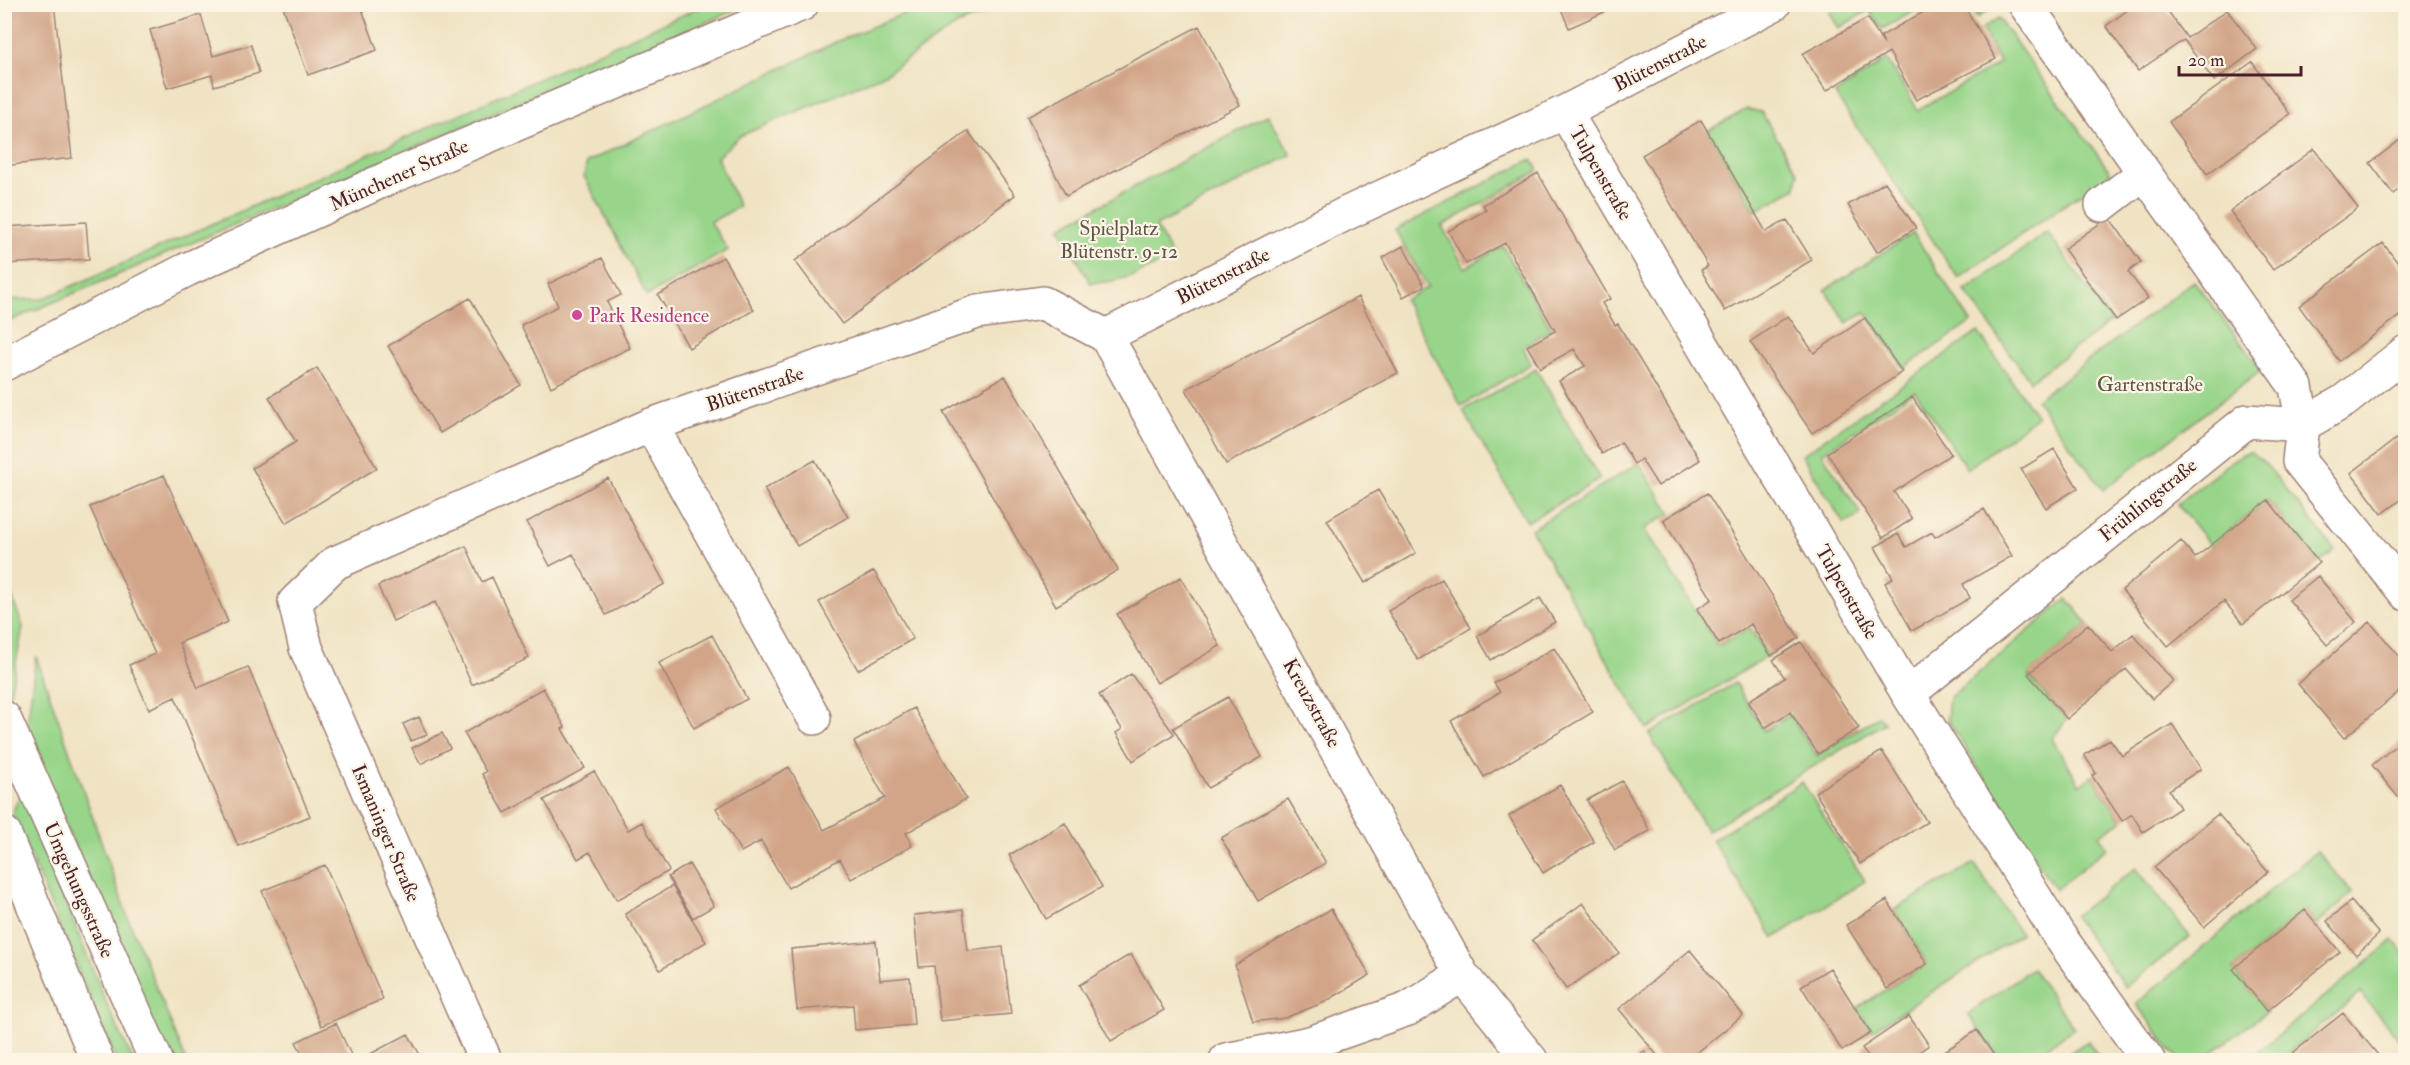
<svg xmlns="http://www.w3.org/2000/svg" width="2410" height="1065" font-family="'IM FELL Double Pica',serif">
<style>
.green{fill:#98d58a;stroke:#717a5a;stroke-width:1.5}
.building{fill:#d2a588}
.lines{fill:none;stroke-linecap:round;stroke-linejoin:round}
.minor-casing{stroke:#9d8177;stroke-width:36}
.minor{stroke:#fff;stroke-width:33}
.hotel-dot{fill:#d1479c;stroke:#fcf5e5;stroke-width:2}
.labels{text-anchor:middle;dominant-baseline:central;stroke-width:4.5;stroke-linejoin:round;paint-order:stroke}
.street-label{font-size:20px;fill:#4a1f2b;stroke:#fcf5e5}
.park-label{font-size:20px;fill:#615648;stroke:#fcf5e5}
.hotel-label{font-size:20px;fill:#b23c85;stroke:#fcf5e5;text-anchor:start}
</style>
<rect width="100%" height="100%" fill="#fcf5e5"/>
<filter id="ink" filterUnits="userSpaceOnUse"><feTurbulence type="fractalNoise" baseFrequency=".0167" numOctaves="2"/><feDisplacementMap in="SourceGraphic" scale="12" xChannelSelector="R" yChannelSelector="G"/><feConvolveMatrix kernelMatrix="1 2 1 2 8 2 1 2 1" color-interpolation-filters="sRGB"/></filter>
<filter id="wash" filterUnits="userSpaceOnUse"><feTurbulence type="fractalNoise" baseFrequency=".008" numOctaves="4" result="noise"/><feDisplacementMap in="SourceGraphic" scale="24" xChannelSelector="R" yChannelSelector="G"/><feGaussianBlur stdDeviation="1.35" result="paint"/><feColorMatrix in="noise" values="0 0 0 0 0 0 0 0 0 0 0 0 0 0 0 0 0 1.4 0 .05"/><feComposite in="paint" operator="in"/></filter>
<g filter="url(#wash)">
<rect width="100%" height="100%" fill="#f0e3c3"/>
<path class="green" d="M707,4L747,5L5,323V300L41,299L59,292Z
M924,5H1005L957,25L885,74L740,136L717,157L739,207L710,222L728,250L647,296L584,176L587,162L838,41Z
M1844,5V4L1926,5L1882,29L1869,10L1839,28L1829,12Z
M1968,5H1988L1991,8L1977,18Z
M1998,18L2111,173L1958,278L1835,94L1887,59L1918,110L2000,63L1982,29Z
M1747,109L1761,112L1798,173L1796,188L1755,211L1707,131Z
M1268,115L1291,155L1156,226L1172,257C1145,272 1122,283 1090,283L1060,227Z
M1532,159L1538,171L1442,226L1465,268L1503,246L1551,329L1523,347L1531,364L1461,406L1404,300L1428,287L1395,230Z
M2047,232L2112,321L2030,381L1965,291Z
M1913,233L1971,322L1904,368L1865,312L1847,323L1825,290Z
M2194,281L2262,370L2103,490L2036,400Z
M1978,332L2037,417L1967,469L1915,391L1822,453L1861,514L1844,524L1802,455Z
M1536,369L1600,479L1527,522L1463,410Z
M2250,452L2265,463L2335,550L2319,563L2268,500L2211,546L2177,504L2242,454Z
M1639,463L1671,513L1644,529L1718,646L1750,628L1768,656L1647,729L1531,529Z
M4,575L23,627L9,699L4,684Z
M2067,598L2088,624L2028,675L2067,719L2052,739L2080,785L2092,776L2122,821L2099,835L2107,848L2055,890L1947,719L1949,698Z
M36,656L129,921L186,1060H168L26,734Z
M1735,683L1764,731L1790,715L1817,756L1879,716L1885,723L1707,831L1649,734Z
M1802,782L1865,881L1774,938L1712,840Z
M21,793L108,1007L133,1060H116L12,813Z
M2317,851L2352,893L2317,924L2305,910L2233,969L2267,1011L2202,1060H2179L2136,1004Z
M1974,863L2021,934L1872,1031L1857,1008L1927,964L1894,910Z
M2136,868L2190,937L2125,987L2074,916Z
M2393,940L2405,955V1046L2360,993L2284,1057L2286,1060H2248Z
M2032,968L2074,1028L2029,1060H2000L1968,1014Z
M2088,1041L2101,1060H2058Z"/>
<g id="blocks">
<path class="building" d="M4,4H54L72,158L4,166Z
M282,4H360L377,50L308,75Z
M1559,4H1622L1569,28Z
M1937,4H1963L1996,59L1916,100L1889,52L1826,91L1802,54L1868,18L1884,44L1881,36Z
M2136,4H2163L2187,38L2227,10L2257,49L2214,81L2184,40L2138,71L2106,26Z
M201,15L213,56L251,45L259,73L214,86L212,75L167,88L150,30Z
M1199,26L1240,105L1066,196L1027,117Z
M2252,62L2290,114L2207,174L2169,122Z
M1701,120L1766,232L1787,220L1812,260L1725,311L1701,270L1708,266L1642,155Z
M968,131L1015,195L842,324L795,261Z
M2400,140L2406,145V184L2393,194L2370,163Z
M2314,149L2358,208L2273,270L2230,211Z
M1538,173L1610,299L1602,303L1615,325L1618,324L1700,460L1658,486L1641,459L1634,464L1621,442L1602,454L1559,381L1585,366L1574,349L1540,368L1527,346L1555,331L1505,243L1466,264L1448,231L1486,210L1483,205Z
M1885,182L1916,228L1877,252L1848,205Z
M2109,217L2141,262L2128,272L2148,298L2116,320L2064,249Z
M86,222L89,259L4,264V227Z
M2383,243L2406,274V311L2339,361L2299,306Z
M1403,246L1424,286L1403,297L1382,258Z
M723,257L754,310L689,348L658,295Z
M602,258L621,295L607,302L630,348L551,387L521,325L558,306L548,284Z
M1358,297L1398,373L1226,464L1186,389Z
M470,298L521,385L440,433L388,346Z
M1788,316L1814,353L1865,318L1902,372L1812,433L1750,342Z
M317,368L377,468L286,523L252,468L296,442L269,397Z
M1005,376L1118,570L1056,606L943,412Z
M1912,397L1951,454L1894,492L1912,519L1883,538L1827,453Z
M2396,439L2406,451V496L2382,514L2351,473Z
M2054,449L2078,488L2046,508L2021,469Z
M815,460L848,517L797,546L764,489Z
M164,475L228,622L179,643L198,688L248,667L310,816L238,846L175,697L149,709L129,665L155,654L90,507Z
M608,478L665,584L606,615L573,554L550,566L527,522Z
M1378,490L1416,553L1365,583L1327,520Z
M1707,493L1799,638L1771,656L1751,624L1719,644L1697,609L1712,599L1663,520Z
M2268,500L2319,563L2243,624L2224,601L2168,646L2122,590L2181,541L2195,558Z
M1984,509L2012,556L1963,584L1970,598L1912,631L1885,583L1893,578L1875,547L1898,534L1906,547L1932,532L1935,537Z
M466,546L482,582L492,577L529,658L472,685L435,602L393,621L378,586Z
M874,571L913,639L858,670L819,602Z
M2318,576L2356,622L2327,645L2289,600Z
M1181,577L1220,646L1157,683L1117,614Z
M1442,579L1471,628L1418,660L1388,611Z
M1540,598L1555,622L1491,660L1477,636Z
M2370,622L2406,664V686L2344,738L2298,684Z
M2088,624L2112,652L2133,634L2173,681L2152,699L2126,669L2067,719L2028,674Z
M712,635L747,699L694,728L659,663Z
M1801,642L1859,728L1818,754L1790,712L1765,728L1748,701L1785,678L1773,660Z
M1554,648L1593,712L1484,777L1451,721L1500,692L1494,683Z
M1131,674L1174,734L1133,761L1116,733L1122,729L1099,695Z
M543,688L565,727L562,729L585,768L505,813L482,774L486,772L464,733Z
M1228,697L1262,757L1208,788L1173,728Z
M914,708L966,799L906,833L912,846L851,879L840,859L788,888L761,841L741,852L716,808L789,767L824,830L885,798L854,742Z
M419,717L427,735L411,741L403,724Z
M2172,724L2201,769L2169,790L2180,808L2143,832L2132,814L2122,821L2092,776L2096,773L2084,755L2110,739L2122,756Z
M442,733L450,748L421,764L412,748Z
M2406,737V807L2372,765Z
M1882,751L1927,822L1860,864L1815,792Z
M594,771L628,830L642,822L669,871L617,900L590,852L578,859L544,800Z
M1622,781L1650,831L1615,850L1587,800Z
M1560,785L1594,842L1543,873L1509,816Z
M1288,799L1326,863L1258,901L1221,838Z
M2218,814L2268,872L2204,927L2154,867Z
M1065,823L1102,887L1046,919L1009,855Z
M689,864L714,906L693,918L668,877Z
M325,865L383,999L321,1026L262,891Z
M672,886L706,942L660,970L625,914Z
M1887,900L1927,964L1887,989L1846,925Z
M2351,901L2379,934L2356,955L2327,921Z
M1583,903L1619,953L1566,989L1532,940Z
M1331,909L1370,975L1325,1002L1285,1018L1253,1022L1235,965Z
M963,910L968,951L1003,947L1011,1014L940,1021L934,966L919,967L914,915Z
M2305,910L2340,952L2267,1011L2233,969Z
M876,941L880,980L910,977L914,1025L855,1030L853,1005L797,1010L791,949Z
M1690,950L1743,1015L1688,1060H1661L1619,1009Z
M1131,954L1164,1010L1111,1041L1079,985Z
M1830,968L1871,1033L1842,1051L1801,986Z
M2343,1013L2378,1055L2372,1060H2293L2289,1056Z
M1909,1016L1929,1045L1907,1060H1871L1862,1048Z
M336,1023L352,1057L345,1060H306L296,1042Z
M1977,1030L1997,1060H1931Z
M408,1034L423,1060H359Z
M1644,1051L1651,1060H1633Z"/>
</g>
</g>
<g filter="url(#ink)">
<use href="#blocks" fill-opacity="0" stroke="#9d8177" stroke-width="1.5"/>
<g class="lines">
<g class="minor-casing">
<path id="minor" d="M2025,4L2296,387L2303,425L2299,461L2406,594
M1565,112L1908,694L2058,934L2148,1060
M2102,205L2144,173
M1106,336L1462,975L1531,1060
M4,364L186,270L386,179L802,4
M651,425L814,718
M1908,694L2247,421L2303,425L2344,401L2406,352
M4,718L156,1060
M4,833L97,1060
M485,1060L306,648L295,602L335,563L651,425L977,312L1043,303L1106,336L1345,214L1565,112L1774,4
M1226,1060L1310,1043L1408,1009L1462,975"/>
</g>
<use href="#minor" class="minor"/>
</g>
</g>
<circle class="hotel-dot" cx="577" cy="315" r="6"/>
<g class="labels">
<g class="street-label">
<text transform="translate(1660 63) rotate(-27)">Blütenstraße</text>
<text transform="translate(1601 173) rotate(60)">Tulpenstraße</text>
<text transform="translate(399 175) rotate(-24)">Münchener Straße</text>
<text transform="translate(1223 276) rotate(-27)">Blütenstraße</text>
<text transform="translate(755 389) rotate(-19)">Blütenstraße</text>
<text transform="translate(2148 500) rotate(-39)">Frühlingstraße</text>
<text transform="translate(1847 592) rotate(60)">Tulpenstraße</text>
<text transform="translate(1312 703) rotate(61)">Kreuzstraße</text>
<text transform="translate(386 833) rotate(67)">Ismaninger Straße</text>
<text transform="translate(79 890) rotate(66)">Umgehungsstraße</text>
</g>
<g class="park-label">
<text x="1119" y="228">Spielplatz<tspan x="1119" dy="23">Blütenstr. 9-12</tspan></text>
<text x="2150" y="384">Gartenstraße</text>
</g>
<g class="hotel-label">
<text x="589" y="315">Park Residence</text>
</g>
</g>
<rect width="2410" height="1065" fill="none" stroke="#fcf5e5" stroke-width="24"/>
<path d="M2179 66v9h122v-9" fill="none" stroke="#4a1f2b" stroke-width="3"/>
<text x="2188" y="66" font-size="18" fill="#4a1f2b" stroke="#fcf5e5" stroke-width="4.5" paint-order="stroke">20 m</text>
</svg>
